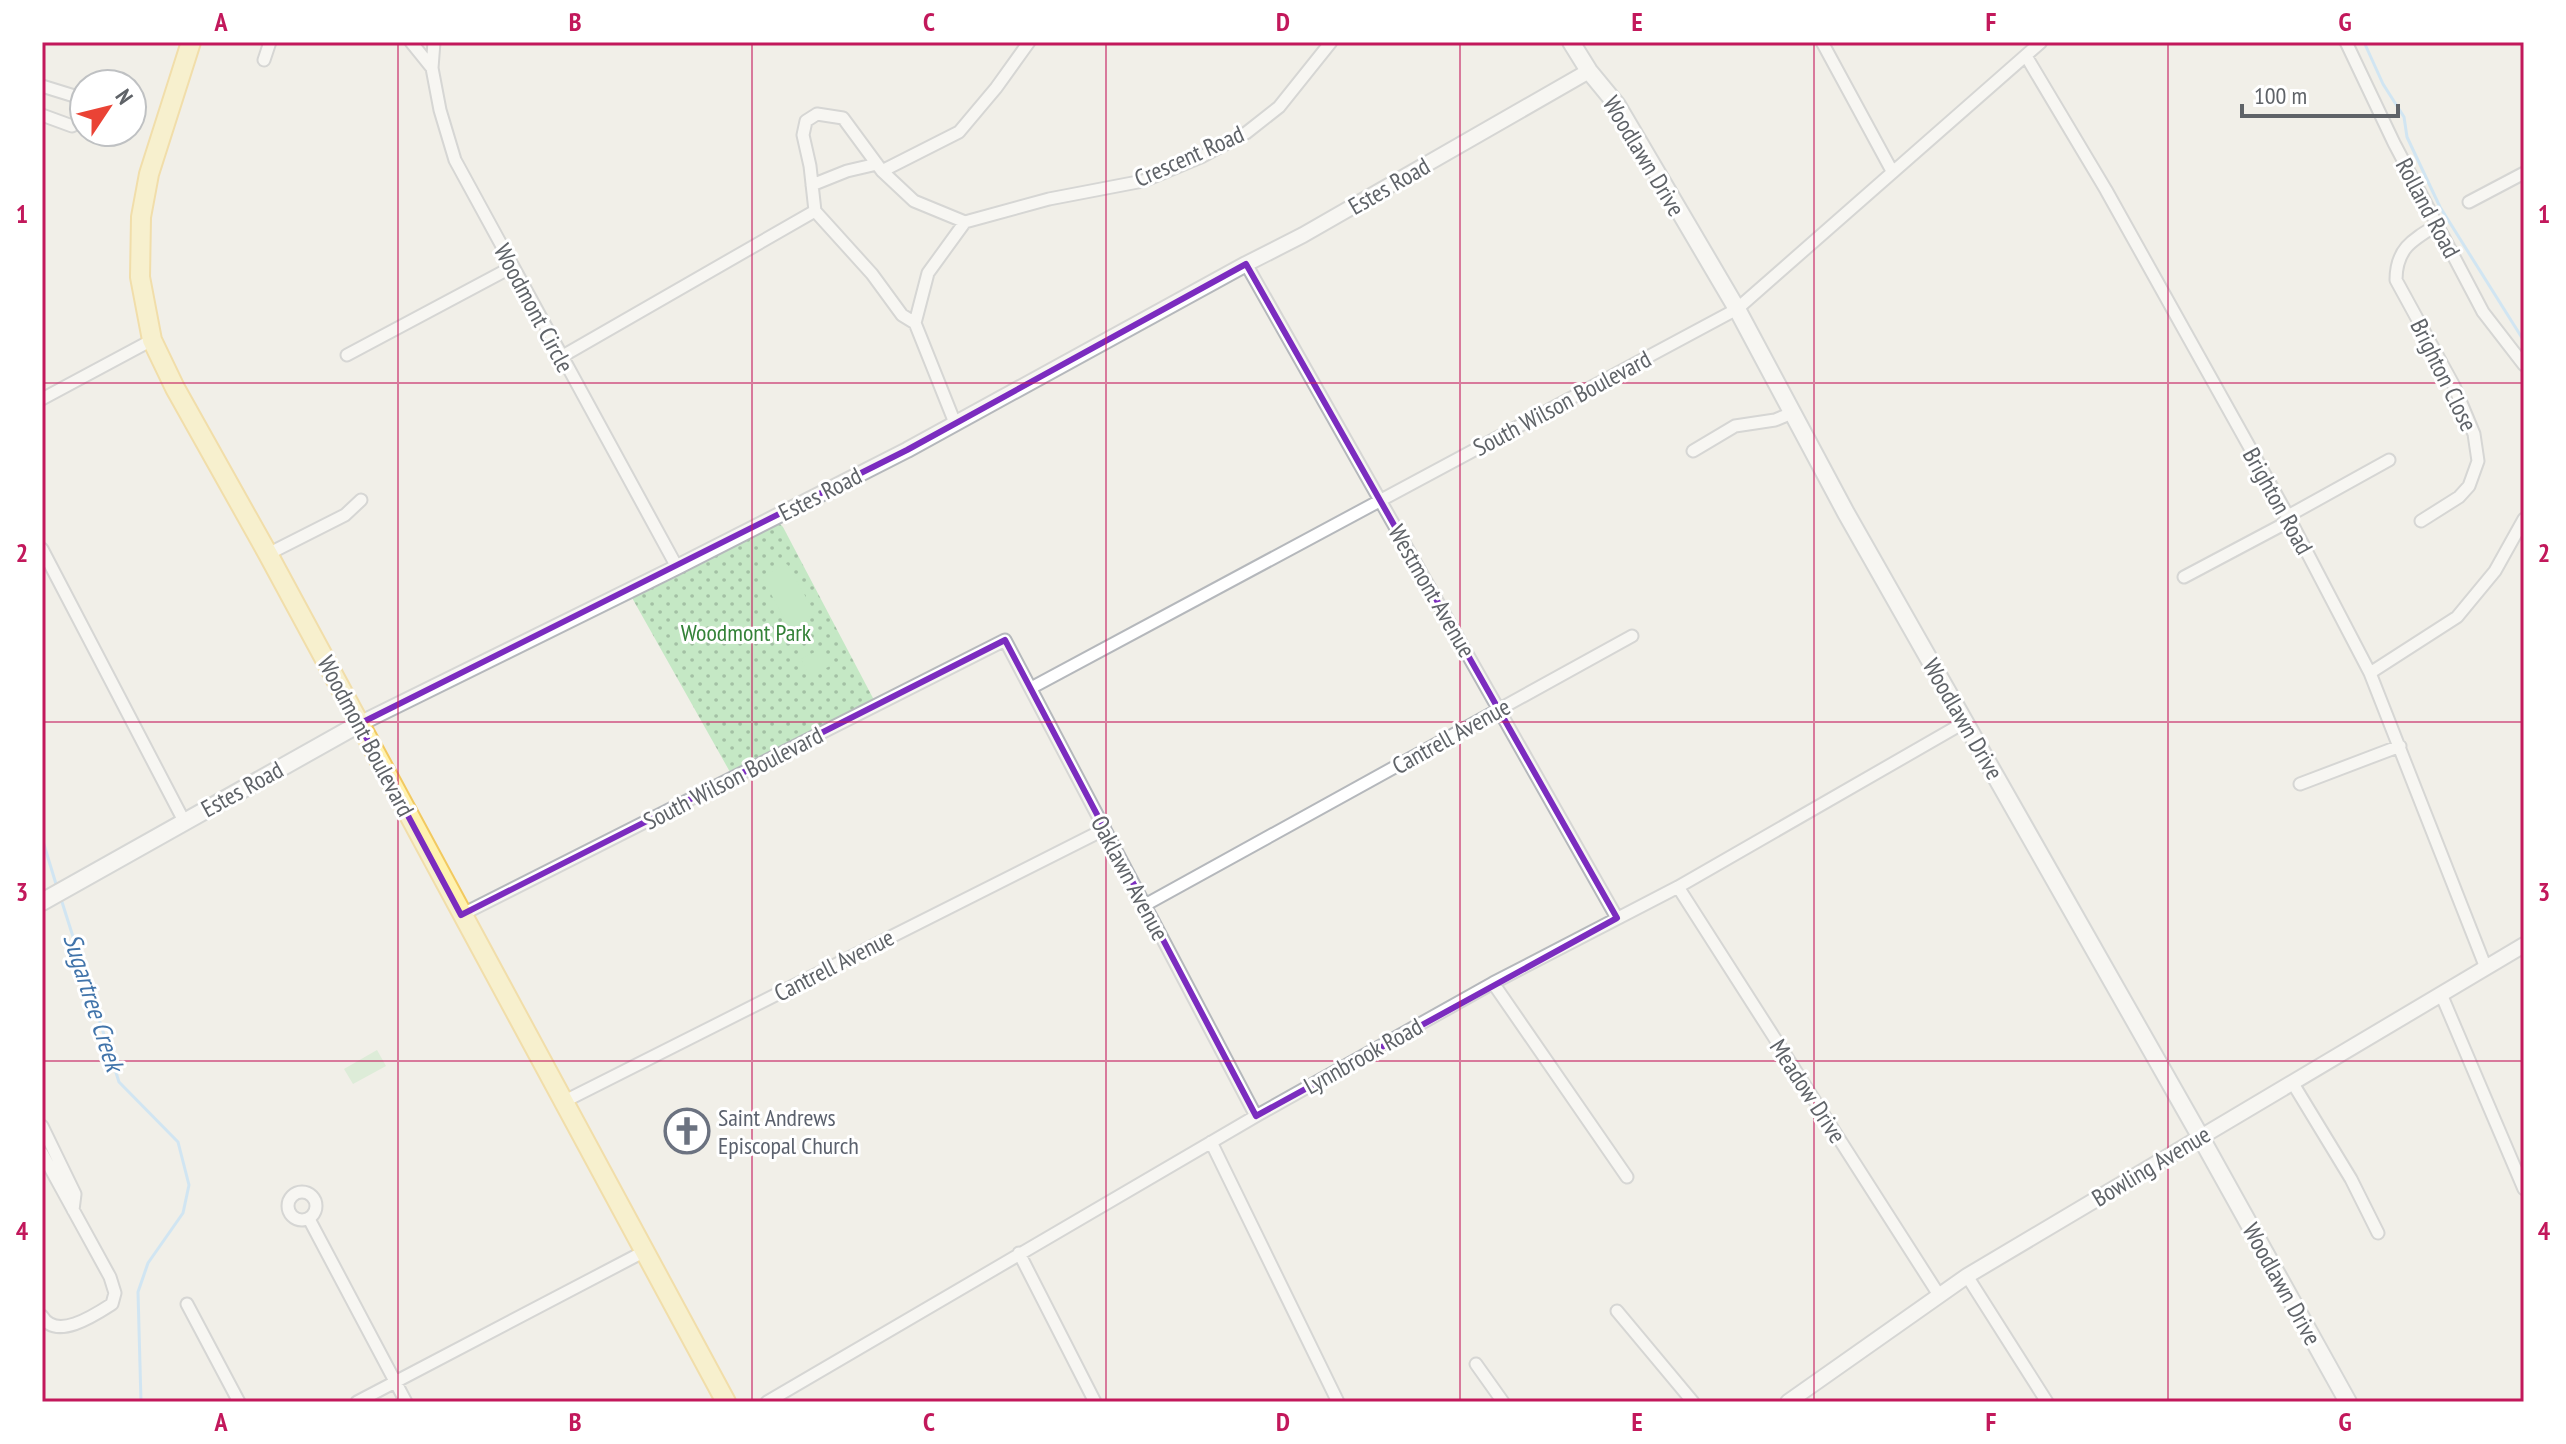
<svg xmlns="http://www.w3.org/2000/svg" width="2566" height="1444" font-family="'PT Sans Narrow',sans-serif">
<style>
.park{fill:url(#park-dots)}
.pitch{fill:#c5e8c5}
.lines{fill:none;stroke-linecap:round;stroke-linejoin:round}
.stream{stroke:#aadaff;stroke-width:3}
.minor-casing{stroke:#b5b8bc;stroke-width:15}
.tertiary-casing{stroke:#b5b8bc;stroke-width:18}
.secondary-casing{stroke:#b6babf;stroke-width:20}
.primary-casing{stroke:#f2c960;stroke-width:22}
.minor{stroke:#fff;stroke-width:11}
.tertiary{stroke:#fff;stroke-width:14}
.secondary{stroke:#fff;stroke-width:16}
.primary{stroke:#fff2af;stroke-width:18}
.marked{fill:none;stroke:#7b2cbf;stroke-width:6;stroke-linejoin:round}
.grid{fill:none;stroke:#c2185b;stroke-width:2;stroke-opacity:0.55}
.labels{text-anchor:middle;dominant-baseline:central;stroke-width:6;stroke-linejoin:round;paint-order:stroke}
.street-label{font-size:24px;fill:#5f6368;stroke:#fff}
.park-label{font-size:24px;fill:#348238;stroke:#fff}
.worship-label{font-size:24px;fill:#5b616d;stroke:#fff;text-anchor:start}
.water-label{font-size:26px;font-style:italic;fill:#4174aa;stroke:#fff}
.neatline{fill:none;stroke:#c2185b;stroke-width:3}
.grid-label{font-size:26px;text-anchor:middle;font-weight:bold;fill:#c2185b}
</style>
<defs>
<pattern id="park-dots" width="8" height="8" patternUnits="userSpaceOnUse" patternTransform="scale(2)"><rect width="8" height="8" fill="#c5e8c5"/><path d="M2 2h.1M6 6h.1" fill="none" stroke="#a3c0a4" stroke-width="1.8" stroke-linecap="round"/></pattern>
</defs>
<rect width="100%" height="100%" fill="#f1efe8"/>
<path class="park" d="M777,521L783,527L874,700L730,772L631,596Z"/>
<path class="pitch" d="M787,564L815,613L789,628L762,577Z
M823,648L832,665L810,676L801,659Z
M377,1050L386,1066L353,1084L344,1069Z"/>
<g class="lines">
<path class="stream" d="M2364,42L2383,84L2404,117L2407,137L2440,207L2524,341
M42,838L56,884
M62,902L119,1082L178,1142L189,1185L183,1213L148,1263L138,1292L141,1402"/>
<g class="minor-casing">
<path id="minor" d="M411,42L432,68L440,110L455,160L677,567
M1822,42L1892,171
M2346,42L2394,143L2483,312L2524,365
M2026,56L2106,190L2288,516L2370,673L2486,968
M264,60L270,42
M432,68L434,42
M42,86L84,99
M42,115L72,126L84,119
M882,171L959,132L996,88L1029,42
M812,185L847,171L877,164
M2469,202L2524,173
M815,211L810,166L803,135L806,121L817,114L843,118L882,171L914,201L965,222
M815,211L872,274L902,315L915,323
M1246,264L1617,918
M347,355L512,267
M561,357L815,211
M42,399L152,340
M955,423L915,323L928,273L965,222L1049,199L1143,181L1203,156L1246,133L1279,107L1331,42
M1693,451L1735,426L1775,420L1792,413
M2421,521L2459,497L2469,486L2478,461L2474,434L2454,386L2396,280C2396,249 2412,240 2437,225
M42,549L184,821
M268,554L345,515L361,500
M2184,577L2282,525L2288,516L2389,460
M2370,673L2457,617L2495,571L2524,519
M1031,688L1737,309L2041,42
M2300,784L2400,746
M1678,887L1939,1295
M1145,905L1632,636
M461,915L1005,640L1256,1116
M1493,983L1627,1177
M2441,994L2524,1189
M2292,1082L2351,1179L2378,1233
M563,1102L1105,829
M42,1126L75,1194L73,1210
M1211,1142L1338,1402
M42,1153L110,1277L115,1293L112,1304C95,1315 56,1341 42,1316
M288 1206a14 14 0 1 1 28 0a14 14 0 1 1-28 0Z
M309,1219L406,1402
M1019,1253L1095,1402
M1967,1276L2047,1402
M187,1304L239,1402
M1617,1311L1693,1402
M1476,1364L1503,1402
M357,1402L645,1251
M767,1402L1256,1116L1493,983L1678,887L1965,722"/>
</g>
<g class="tertiary-casing">
<path id="tertiary" d="M359,724L677,567L907,450L1246,264L1303,235L1589,71
M1788,1402L1967,1276L2524,945"/>
</g>
<g class="secondary-casing">
<path id="secondary" d="M1571,42L1589,71L1617,105L1737,309L1846,513L2200,1136L2348,1402
M42,902L359,724"/>
</g>
<g class="primary-casing">
<path id="primary" d="M191,42L149,174L141,217L140,277L152,340L175,388L268,554L726,1402"/>
</g>
<use href="#minor" class="minor"/>
<use href="#tertiary" class="tertiary"/>
<use href="#secondary" class="secondary"/>
<use href="#primary" class="primary"/>
</g>
<path d="M0 0H2566V1444H0ZM1246,264L1617,918L1256,1116L1005,640L461,915L359,724L907,450Z" fill="#f1efe8" fill-opacity=".55" fill-rule="evenodd"/>
<path class="marked" d="M1246,264L1617,918L1256,1116L1005,640L461,915L359,724L907,450Z"/>
<path class="grid" d="M398,42V1402M752,42V1402M1106,42V1402M1460,42V1402M1814,42V1402M2168,42V1402M42,383H2524M42,722H2524M42,1061H2524"/>
<defs>
<g id="church-ring" transform="scale(2.3)"><circle r="9.5" fill="#fff" stroke="#6b7280" stroke-width="1.5"/><path d="M-1.2-6h2.4v3.5h3.3v2.4h-3.3V6h-2.4V-.1h-3.3v-2.4h3.3Z" fill="#6b7280"/></g>
</defs>
<g fill-rule="evenodd">
<use href="#church-ring" x="687" y="1131"/>
</g>
<g class="labels">
<g class="street-label">
<text transform="translate(1189 156) rotate(-24)">Crescent Road</text>
<text transform="translate(1644 156) rotate(59)">Woodlawn Drive</text>
<text transform="translate(1389 186) rotate(-30)">Estes Road</text>
<text transform="translate(2428 208) rotate(62)">Rolland Road</text>
<text transform="translate(534 308) rotate(62)">Woodmont Circle</text>
<text transform="translate(2444 375) rotate(64)">Brighton Close</text>
<text transform="translate(1562 403) rotate(-28)">South Wilson Boulevard</text>
<text transform="translate(820 494) rotate(-27)">Estes Road</text>
<text transform="translate(2278 501) rotate(61)">Brighton Road</text>
<text transform="translate(1432 591) rotate(60)">Westmont Avenue</text>
<text transform="translate(1963 719) rotate(60)">Woodlawn Drive</text>
<text transform="translate(366 736) rotate(62)">Woodmont Boulevard</text>
<text transform="translate(1451 736) rotate(-29)">Cantrell Avenue</text>
<text transform="translate(733 778) rotate(-27)">South Wilson Boulevard</text>
<text transform="translate(242 789) rotate(-29)">Estes Road</text>
<text transform="translate(1130 878) rotate(62)">Oaklawn Avenue</text>
<text transform="translate(834 965) rotate(-27)">Cantrell Avenue</text>
<text transform="translate(1363 1056) rotate(-29)">Lynnbrook Road</text>
<text transform="translate(1808 1091) rotate(57)">Meadow Drive</text>
<text transform="translate(2151 1166) rotate(-31)">Bowling Avenue</text>
<text transform="translate(2282 1284) rotate(61)">Woodlawn Drive</text>
</g>
<g class="park-label">
<text x="746" y="632">Woodmont Park</text>
</g>
<g class="worship-label">
<text x="718" y="1117">Saint Andrews<tspan x="718" dy="28">Episcopal Church</tspan></text>
</g>
<g class="water-label">
<text transform="translate(94 1002) rotate(72)">Sugartree Creek</text>
</g>
</g>
<rect width="2566" height="1444" fill="none" stroke="#ffffff" stroke-width="88"/>
<g transform="translate(108 108) rotate(55)"><circle r="38" fill="#ffffff" stroke="#bfc1c3" stroke-width="2"/>
<path d="M0-6L14 30L0 20L-14 30Z" fill="#ea4335"/>
<text y="-12" font-size="22" font-weight="bold" text-anchor="middle" fill="#5f6368">N</text>
</g>
<path d="M2242 104v12h156v-12" fill="none" stroke="#5f6368" stroke-width="4"/>
<text x="2254" y="104" font-size="24" fill="#5f6368" stroke="#ffffff" stroke-width="6" paint-order="stroke">100 m</text>
<rect x="44" y="44" width="2478" height="1356" class="neatline"/>
<g class="grid-label">
<text x="221" y="31">A</text>
<text x="575" y="31">B</text>
<text x="929" y="31">C</text>
<text x="1283" y="31">D</text>
<text x="1637" y="31">E</text>
<text x="1991" y="31">F</text>
<text x="2345" y="31">G</text>
<text x="22" y="223">1</text>
<text x="2544" y="223">1</text>
<text x="22" y="562">2</text>
<text x="2544" y="562">2</text>
<text x="22" y="901">3</text>
<text x="2544" y="901">3</text>
<text x="22" y="1240">4</text>
<text x="2544" y="1240">4</text>
<text x="221" y="1431">A</text>
<text x="575" y="1431">B</text>
<text x="929" y="1431">C</text>
<text x="1283" y="1431">D</text>
<text x="1637" y="1431">E</text>
<text x="1991" y="1431">F</text>
<text x="2345" y="1431">G</text>
</g>
</svg>
